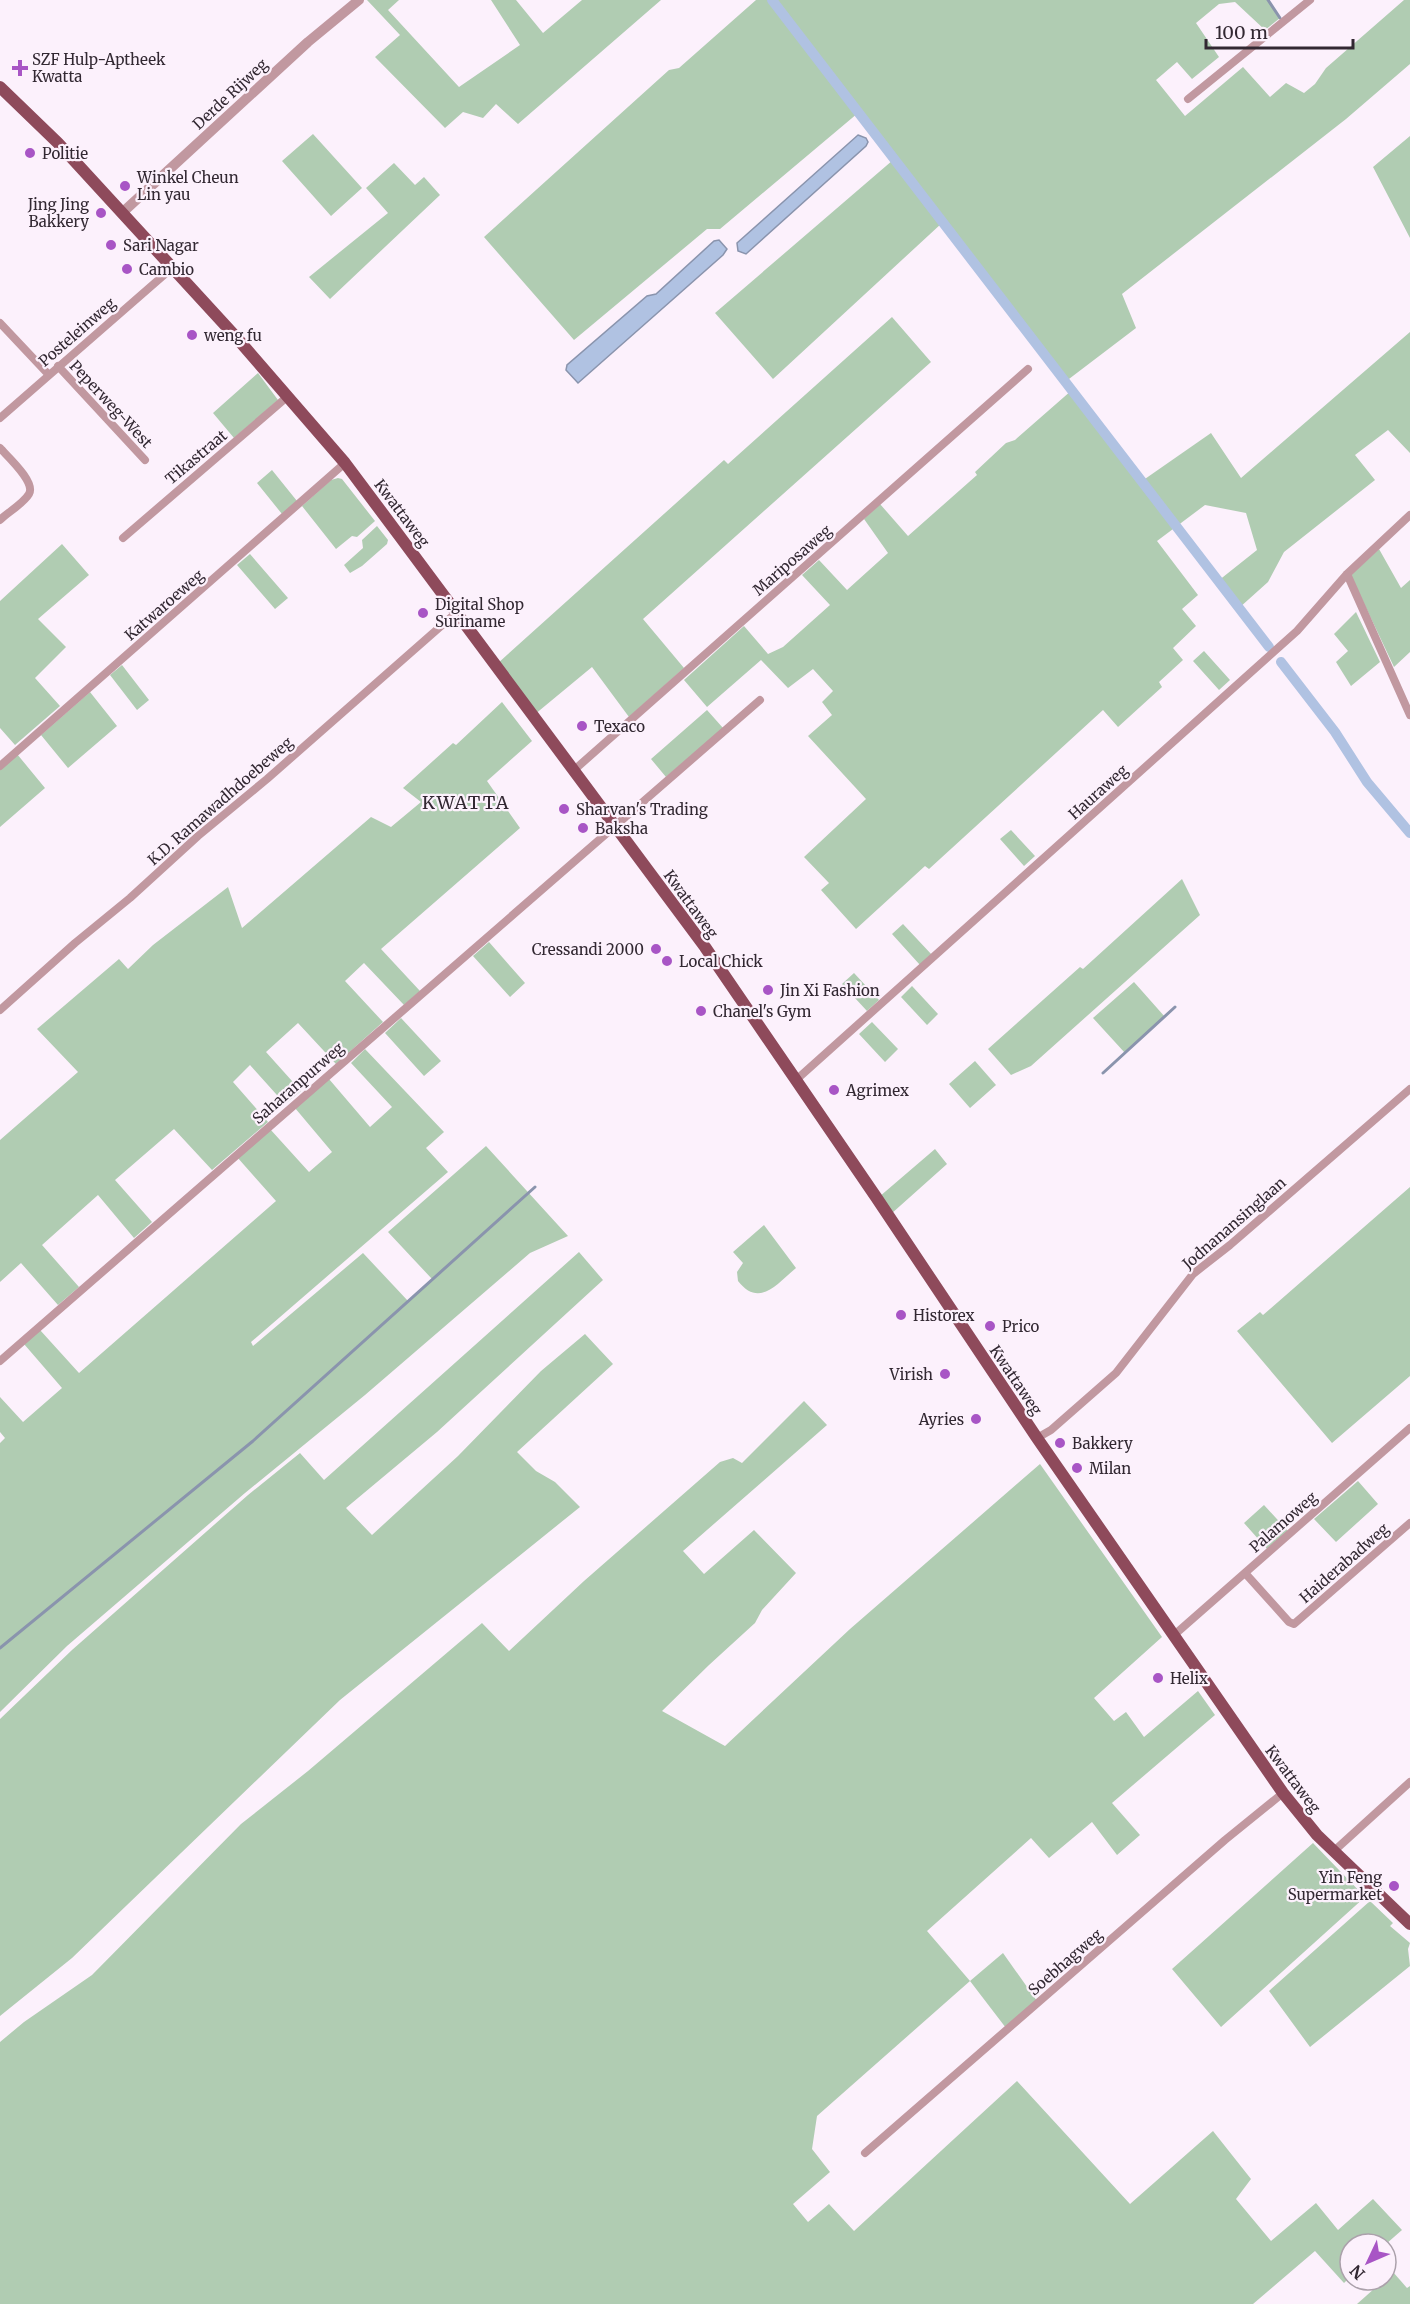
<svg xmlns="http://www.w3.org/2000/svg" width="1410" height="2304" font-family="Merriweather,serif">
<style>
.green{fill:#b0ccb2}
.water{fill:#b0c2e2;stroke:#8a94ad;stroke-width:1.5}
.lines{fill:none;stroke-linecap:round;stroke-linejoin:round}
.stream{stroke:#8a94ad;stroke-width:3}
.canal{stroke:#b0c2e2;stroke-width:10}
.minor{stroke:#c198a0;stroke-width:8}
.tertiary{stroke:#c198a0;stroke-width:10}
.primary{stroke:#8e4a5b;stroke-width:12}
.poi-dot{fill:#a855c5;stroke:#fcf1fc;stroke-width:2}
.labels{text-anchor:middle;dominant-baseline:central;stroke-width:4.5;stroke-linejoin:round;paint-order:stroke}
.poi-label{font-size:15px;fill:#322832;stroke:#fcf1fc;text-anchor:start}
.street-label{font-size:15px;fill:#322832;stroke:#fcf1fc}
.quarter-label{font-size:18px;letter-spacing:1.5px;fill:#322832;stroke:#fcf1fc}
</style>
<rect width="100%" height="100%" fill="#fcf1fc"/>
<path class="green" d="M367,0H399L388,10L459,87L520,45L491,0H516L543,33L582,0H661L518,124L496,104L483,118L463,112L445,128L375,57L400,35Z
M756,0H1268L1280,18L1265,30L1235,2L1219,4L1196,23L1219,57L1192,79L1177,62L1156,80L1185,116L1243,67L1270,97L1286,83L1304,93L1315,84L1326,68L1404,0H1410V64L1346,119L1122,294L1136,328L1065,382L942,223L773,379L715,313L893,160L858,113L720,229H707L574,340L484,237L669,70L679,68Z
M313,134L362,188L331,216L282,161Z
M1410,136V238L1373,167Z
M394,163L415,185L424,177L440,195L330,299L309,277L388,213L366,188Z
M892,317L931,362L643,619L684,668L629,717L592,667L534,715L497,664L724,460L728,464Z
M1410,332V453L1388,430L1355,455L1375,480L1284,552L1268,582L1239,608L1218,581L1257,550L1246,513L1205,505L1157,541L1198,595L1182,609L1196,626L1173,648L1183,660L1159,682L1162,687L1118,727L1103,710L929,869L925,866L856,929L821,890L829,883L804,857L866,799L808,736L832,715L822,702L833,691L813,669L788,688L761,660L707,707L684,680L744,626L768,654L783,647L830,605L802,575L819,560L847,590L888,553L864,519L880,504L908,536L977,475L975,472L1006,443L1015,440L1072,390L1142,481L1211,433L1241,478Z
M258,373L278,400L234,438L213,413Z
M272,470L297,501L282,514L257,483Z
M338,478L342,479L375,521L357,537L352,536L336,549L302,506L331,480Z
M377,526L388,540L387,544L362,566L350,573L344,565L363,548L362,540Z
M62,544L89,575L38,619L66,647L35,678L60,706L15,745L0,728V601Z
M1379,549L1401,588L1410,580V652L1394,667L1352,578V574Z
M250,554L288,598L275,609L237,565Z
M1356,612L1380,662L1351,686L1336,662L1348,651L1334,634Z
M1204,651L1230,680L1219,690L1193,661Z
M122,665L149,700L137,710L110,675Z
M90,692L117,726L68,768L41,735Z
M502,702L532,741L487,781L520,828L381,949L420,991L404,1005L364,963L345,981L383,1022L336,1064L298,1023L266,1052L301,1091L285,1104L250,1065L233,1082L268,1122L212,1170L174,1129L115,1180L152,1222L134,1238L98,1195L42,1245L79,1287L58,1305L21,1263L0,1282V1140L78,1072L37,1029L119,959L128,969L153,945L228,887L242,928L371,817L391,827L421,802L403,788L453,743L456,745Z
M707,710L723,728L666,777L651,759Z
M17,754L45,788L0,827V769Z
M1011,830L1035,856L1024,866L1000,839Z
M1182,879L1200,915L1031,1066L1011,1075L988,1049L1080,967L1083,969Z
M903,924L932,955L920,965L892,934Z
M489,942L525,983L510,997L473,956Z
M854,973L879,1000L867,1011L842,984Z
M1134,982L1165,1017L1125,1053L1093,1018Z
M912,986L938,1014L927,1025L901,997Z
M401,1018L441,1061L424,1076L385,1033Z
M872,1022L898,1049L885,1062L859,1034Z
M365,1049L444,1132L426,1148L448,1172L251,1342L253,1346L363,1253L408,1301L432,1279L388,1232L486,1146L568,1236L530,1253L365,1395L245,1493L67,1646L0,1712V1443L5,1438L0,1432V1397L23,1422L62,1388L24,1344L40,1330L79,1373L276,1201L237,1157L270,1129L309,1172L332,1152L295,1108L329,1079L370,1127L392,1107L351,1063Z
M975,1061L996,1085L970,1108L949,1084Z
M935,1149L947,1164L891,1214L879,1197Z
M1410,1187V1376L1332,1443L1237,1331L1260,1312L1263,1315Z
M764,1225L796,1268C777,1284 759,1308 738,1281L737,1272L743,1263L733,1252Z
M579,1252L603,1280L437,1432L346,1508L372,1535L458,1456L541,1371L585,1334L613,1364L517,1452L536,1471L555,1482L580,1507L340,1700L72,1958L0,2016V1719L72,1650L248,1495L300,1453L324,1480Z
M804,1401L827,1425L683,1551L704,1574L754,1530L796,1573L762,1610L755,1623L709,1665L662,1711L725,1746L850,1629L1040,1464L1162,1637L1094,1698L1114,1721L1126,1712L1144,1737L1198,1691L1215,1715L1112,1803L1140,1835L1117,1855L1092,1822L1049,1858L1031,1838L927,1931L970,1981L1003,1953L1037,2001L1006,2028L970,1981L817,2116L812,2149L830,2172L793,2204L808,2222L829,2204L854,2231L1017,2081L1130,2204L1213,2131L1251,2179L1236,2199L1271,2241L1316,2203L1338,2230L1373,2199L1402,2230L1386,2244H1350V2277L1344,2283L1315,2251L1253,2304H0V2042L24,2022L92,1975L241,1824L308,1771L482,1623L509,1651L584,1581L720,1462L733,1458L742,1463Z
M1358,1481L1378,1504L1336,1542L1314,1519Z
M1264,1505L1288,1531L1268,1550L1244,1523Z
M1313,1843L1365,1897L1221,2027L1172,1969Z
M1370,1901L1393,1923L1390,1926L1410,1943L1408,1949L1410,1966L1310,2047L1269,1991Z
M1393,2272L1407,2288L1410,2286V2304H1357Z"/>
<path class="water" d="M858,135L866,138L868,142L866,146L746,254L738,251L737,243Z
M719,240L727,249L723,255L578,383L566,370L567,365L647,296L656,294L714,241Z"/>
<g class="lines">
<path class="stream" d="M1268,0L1280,18
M1103,1073L1175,1007
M0,1648L253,1441L535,1187"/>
<path class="canal" d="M772,0L1269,647
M1281,662L1335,732L1367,782L1410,833"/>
<path class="minor" d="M1188,99L1310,0
M0,323L49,375
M58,366L145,460
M0,418L172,268
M0,448C8,457 36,482 29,494C23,504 8,512 0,520
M123,538L287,397
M1347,574L1410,715
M0,766L345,463
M573,771L1028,369
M0,1010L75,943L130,898L198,836L267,779L457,612
M796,1080L1297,631L1347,574L1410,515
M0,1361L760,700
M1037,1438L1051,1430L1116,1373L1193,1274L1230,1245L1410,1089
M1245,1573L1289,1622L1294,1624L1410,1523
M1173,1636L1410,1428
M1334,1851L1410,1782
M865,2153L1225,1840L1283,1793"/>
<path class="tertiary" d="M123,212L308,42L359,0"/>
<path class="primary" d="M0,87L58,143L236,337L345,463L401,538L705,947L876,1197L1037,1438L1283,1793L1317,1835L1410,1924"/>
</g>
<g class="poi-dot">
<path d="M17 59h6v6h6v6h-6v6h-6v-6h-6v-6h6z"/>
<circle cx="30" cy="153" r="6"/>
<circle cx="125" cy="186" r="6"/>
<circle cx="101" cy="213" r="6"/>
<circle cx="111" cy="245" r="6"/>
<circle cx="127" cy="269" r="6"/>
<circle cx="192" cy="335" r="6"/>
<circle cx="423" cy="613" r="6"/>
<circle cx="582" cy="726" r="6"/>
<circle cx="564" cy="809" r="6"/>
<circle cx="583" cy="828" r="6"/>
<circle cx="656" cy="949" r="6"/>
<circle cx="667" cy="961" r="6"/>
<circle cx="768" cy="990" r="6"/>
<circle cx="701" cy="1011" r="6"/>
<circle cx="834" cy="1090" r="6"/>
<circle cx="901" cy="1315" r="6"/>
<circle cx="990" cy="1326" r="6"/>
<circle cx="945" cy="1374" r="6"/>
<circle cx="976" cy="1419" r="6"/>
<circle cx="1060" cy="1443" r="6"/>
<circle cx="1077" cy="1468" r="6"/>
<circle cx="1158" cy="1678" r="6"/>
<circle cx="1394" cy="1886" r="6"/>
</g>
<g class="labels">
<g class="poi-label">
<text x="32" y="59">SZF Hulp-Aptheek<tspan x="32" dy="17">Kwatta</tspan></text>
<text x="42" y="153">Politie</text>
<text x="137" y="177">Winkel Cheun<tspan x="137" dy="17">Lin yau</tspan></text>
<text x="89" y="204" text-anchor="end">Jing Jing<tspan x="89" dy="17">Bakkery</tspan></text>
<text x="123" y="245">Sari Nagar</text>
<text x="139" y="269">Cambio</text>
<text x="204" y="335">weng fu</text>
<text x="435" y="604">Digital Shop<tspan x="435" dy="17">Suriname</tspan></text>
<text x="594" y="726">Texaco</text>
<text x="576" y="809">Sharvan's Trading</text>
<text x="595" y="828">Baksha</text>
<text x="644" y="949" text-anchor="end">Cressandi 2000</text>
<text x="679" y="961">Local Chick</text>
<text x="780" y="990">Jin Xi Fashion</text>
<text x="713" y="1011">Chanel's Gym</text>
<text x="846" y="1090">Agrimex</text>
<text x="913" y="1315">Historex</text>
<text x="1002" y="1326">Prico</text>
<text x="933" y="1374" text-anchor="end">Virish</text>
<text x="964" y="1419" text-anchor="end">Ayries</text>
<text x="1072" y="1443">Bakkery</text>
<text x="1089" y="1468">Milan</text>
<text x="1170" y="1678">Helix</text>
<text x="1382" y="1877" text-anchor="end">Yin Feng<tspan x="1382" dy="17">Supermarket</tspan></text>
</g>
<g class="street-label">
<text transform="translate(230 94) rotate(-43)">Derde Rijweg</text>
<text transform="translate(77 332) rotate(-41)">Posteleinweg</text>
<text transform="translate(111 404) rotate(47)">Peperweg-West</text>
<text transform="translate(196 457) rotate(-40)">Tikastraat</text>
<text transform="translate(402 513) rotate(53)">Kwattaweg</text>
<text transform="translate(792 560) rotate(-41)">Mariposaweg</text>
<text transform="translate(164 605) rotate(-41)">Katwaroeweg</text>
<text transform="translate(1098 792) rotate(-42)">Hauraweg</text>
<text transform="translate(220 801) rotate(-41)">K.D. Ramawadhdoebeweg</text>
<text transform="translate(691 904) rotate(54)">Kwattaweg</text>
<text transform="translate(298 1083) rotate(-41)">Saharanpurweg</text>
<text transform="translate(1234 1223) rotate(-41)">Jodnanansinglaan</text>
<text transform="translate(1016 1380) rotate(56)">Kwattaweg</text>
<text transform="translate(1283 1522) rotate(-41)">Palamoweg</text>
<text transform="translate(1344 1563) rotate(-41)">Haiderabadweg</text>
<text transform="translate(1293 1779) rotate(53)">Kwattaweg</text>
<text transform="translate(1065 1962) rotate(-41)">Soebhagweg</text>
</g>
<g class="quarter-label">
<text x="466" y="802">KWATTA</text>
</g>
</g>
<g transform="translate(1368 2262) rotate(226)"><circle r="28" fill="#fcf1fc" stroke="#aba1ab" stroke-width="1.5"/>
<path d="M0-4.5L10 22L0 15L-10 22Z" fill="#a855c5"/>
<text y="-9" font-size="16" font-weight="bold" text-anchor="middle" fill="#322832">N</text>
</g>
<path d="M1206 39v9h147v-9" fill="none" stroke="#322832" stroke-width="3"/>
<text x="1215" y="39" font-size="18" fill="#322832" stroke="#fcf1fc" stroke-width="4.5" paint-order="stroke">100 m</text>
</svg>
